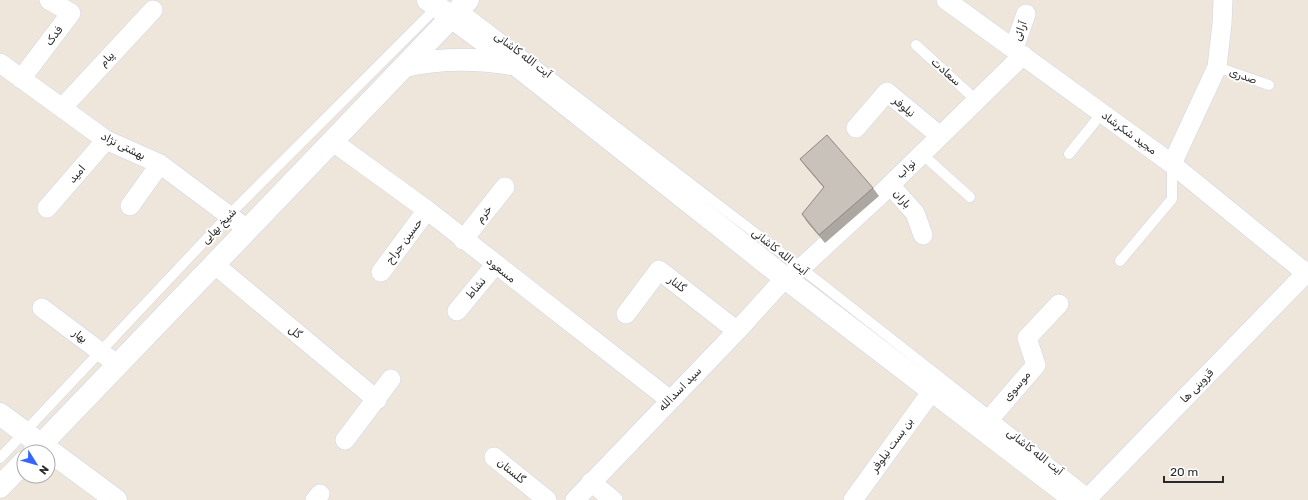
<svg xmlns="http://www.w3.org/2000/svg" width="1308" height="500" font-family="Rubik,Vazirmatn,sans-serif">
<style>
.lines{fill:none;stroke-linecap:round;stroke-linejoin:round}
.service-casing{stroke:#d0d5e5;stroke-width:11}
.minor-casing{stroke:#d0d5e5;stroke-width:20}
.tertiary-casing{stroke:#d0d5e5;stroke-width:23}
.secondary-casing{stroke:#d0d5e5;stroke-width:23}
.service{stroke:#fff;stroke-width:10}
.minor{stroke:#fff;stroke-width:19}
.tertiary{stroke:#fff;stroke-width:22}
.secondary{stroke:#fff;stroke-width:22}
.wall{fill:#ada7a1}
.building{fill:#c9c2bb;stroke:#8d8883}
.labels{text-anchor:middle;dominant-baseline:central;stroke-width:4;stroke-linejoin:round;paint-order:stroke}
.street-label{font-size:11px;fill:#2a2a2a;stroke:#fff}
</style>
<rect width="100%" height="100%" fill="#eee5db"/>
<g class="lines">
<g class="service-casing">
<path id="service" d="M461,8L801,268L1094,498
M916,45L976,100
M1217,67L1269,85
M922,154L970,197
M1069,154L1102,113
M1120,261L1172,199V164
M0,458L229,215L437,7"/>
</g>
<g class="minor-casing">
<path id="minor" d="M946,0L1172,164L1307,274
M1014,48L1026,14
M0,63L106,140L160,164L247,229
M21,79L71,13L49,0
M62,108L153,10
M856,128L887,92L940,136
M332,141L427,210L670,400
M1172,164L1217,67L1222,24L1223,0
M890,185L915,213L923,235
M130,206L160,164
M47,208L106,140
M463,240L505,187
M214,264L377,400
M381,272L427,210
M42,308L118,365
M457,311L495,265
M626,314L659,270L737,331
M981,429L1036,365L1027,338L1059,304
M345,440L391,379
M494,457L547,500
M591,482L613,500
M315,500L320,494
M575,500L737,331L785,278L801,268L879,196L1023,55
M853,500L932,391
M1086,500L1308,271"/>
</g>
<g class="tertiary-casing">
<path id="tertiary" d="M0,414L116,500"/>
</g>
<g class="secondary-casing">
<path id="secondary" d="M428,0L515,64L785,278L1075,500
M405,66C441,58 475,58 511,64
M34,452L468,0
M0,487L24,462"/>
</g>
<use href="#service" class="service"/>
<use href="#minor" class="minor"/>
<use href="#tertiary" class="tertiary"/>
<use href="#secondary" class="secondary"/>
</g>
<path class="wall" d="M800,159L873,188L879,196L825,243L807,222L802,214L824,188L806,167Z"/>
<path class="building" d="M827,135L873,188L819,235L802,214L824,187L800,159Z"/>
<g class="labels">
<g class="street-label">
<text transform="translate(1020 31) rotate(-70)">آرائی</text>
<text transform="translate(54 36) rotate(-53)">فدک</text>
<text transform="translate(523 55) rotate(37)">آیت الله کاشانی</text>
<text transform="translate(107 59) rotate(-47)">پیام</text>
<text transform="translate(946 72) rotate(42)">سعادت</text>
<text transform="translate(1243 76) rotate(19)">صدری</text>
<text transform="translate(904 107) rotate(40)">نیلوفر</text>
<text transform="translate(1129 133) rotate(36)">مجید شکرشاد</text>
<text transform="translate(123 146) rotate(26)">بهشتی نژاد</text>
<text transform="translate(906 169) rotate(-44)">نواب</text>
<text transform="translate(77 174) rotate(-49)">امید</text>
<text transform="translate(902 199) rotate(48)">باران</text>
<text transform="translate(484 214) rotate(-52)">خرم</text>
<text transform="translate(219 226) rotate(-46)">شیخ بهایی</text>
<text transform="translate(404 241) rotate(-53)">حسین جراح</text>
<text transform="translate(780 252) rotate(38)">آیت الله کاشانی</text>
<text transform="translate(501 270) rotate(38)">مسعود</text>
<text transform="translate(677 284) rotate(38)">گلنار</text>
<text transform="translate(476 288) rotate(-50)">نشاط</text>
<text transform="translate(295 332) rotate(40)">گل</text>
<text transform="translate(80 336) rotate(37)">بهار</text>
<text transform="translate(1017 386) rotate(-50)">موسوی</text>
<text transform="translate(1197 386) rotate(-46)">قزوینی ها</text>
<text transform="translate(680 389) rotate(-46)">سید اسدالله</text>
<text transform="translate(892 445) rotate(-54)">بن بست نیلوفر</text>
<text transform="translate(1035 452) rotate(38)">آیت الله کاشانی</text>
<text transform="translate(511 471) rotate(39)">گلستان</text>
</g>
</g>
<g transform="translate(36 464) rotate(127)"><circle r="19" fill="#ffffff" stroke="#aaaaaa"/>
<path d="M0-3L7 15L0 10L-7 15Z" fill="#3766ff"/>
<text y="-6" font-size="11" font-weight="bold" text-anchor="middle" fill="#2a2a2a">N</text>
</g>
<path d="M1164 476v6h59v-6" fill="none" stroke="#2a2a2a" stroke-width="2"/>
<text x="1170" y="476" font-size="12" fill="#2a2a2a" stroke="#ffffff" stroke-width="3" paint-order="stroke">20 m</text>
</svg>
